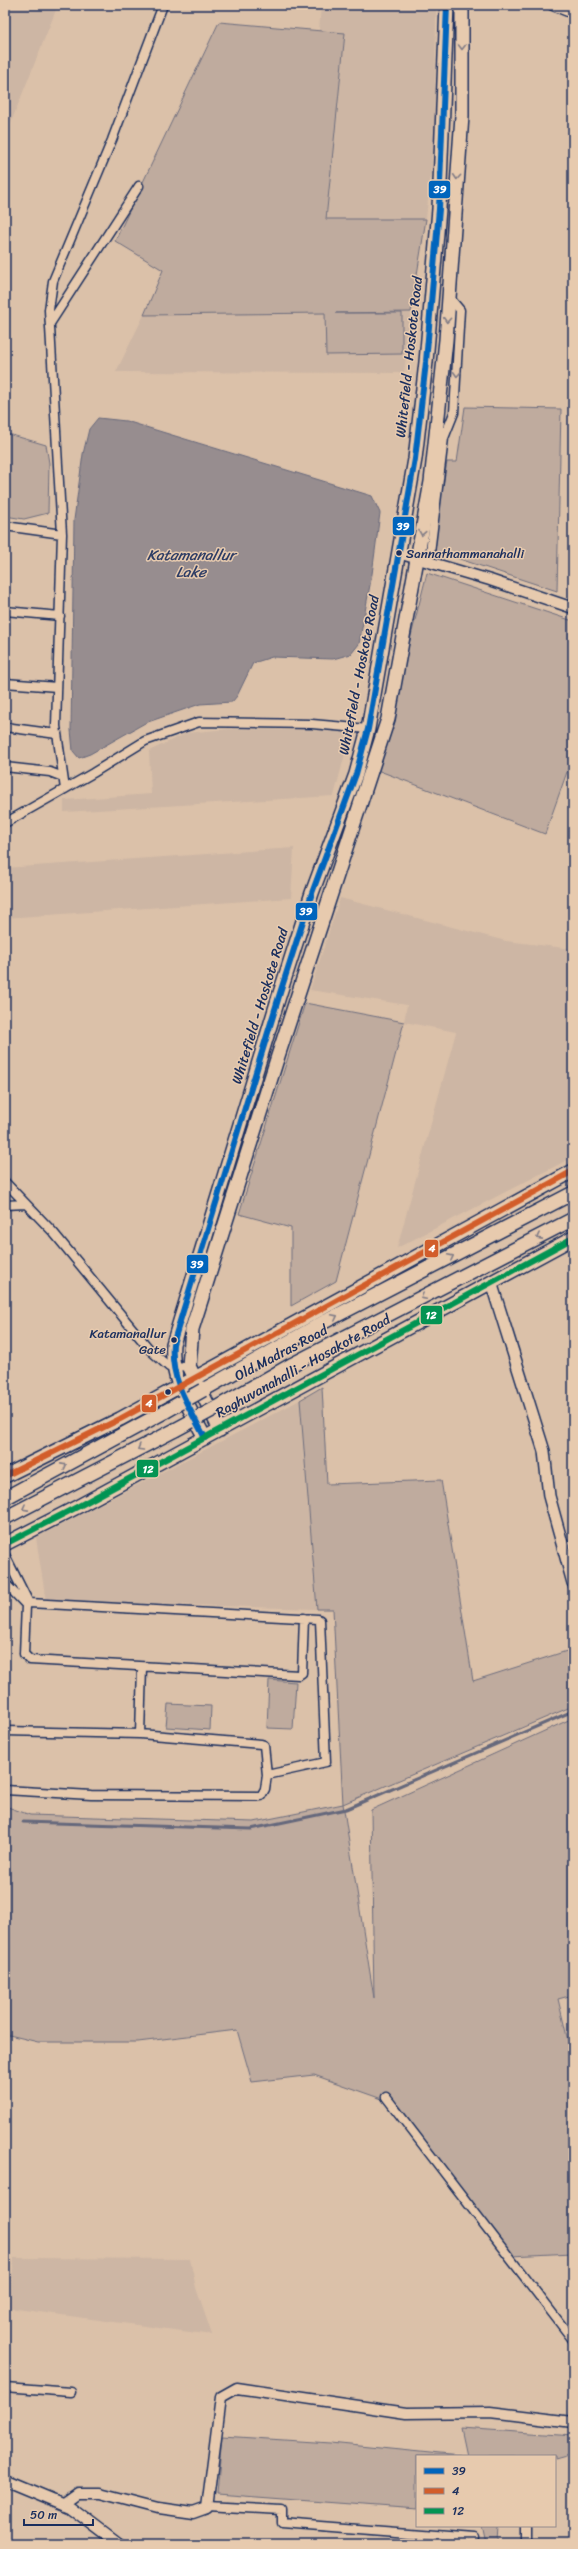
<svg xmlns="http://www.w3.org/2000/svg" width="578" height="2549" font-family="Sriracha,sans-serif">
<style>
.built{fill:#cdb6a4}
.green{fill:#bfab9e;stroke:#6d6d7e}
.water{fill:#978d8f;stroke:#65677b}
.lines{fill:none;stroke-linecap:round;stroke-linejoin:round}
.stream{stroke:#65677b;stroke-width:3}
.minor-casing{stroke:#1b2f5e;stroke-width:11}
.tertiary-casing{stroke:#1b2f5e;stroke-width:13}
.secondary-casing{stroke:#1b2f5e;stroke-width:14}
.primary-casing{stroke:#1b2f5e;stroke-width:16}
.trunk-casing{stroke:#1b2f5e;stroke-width:16}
.minor{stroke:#e7caae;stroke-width:8}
.tertiary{stroke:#e7caae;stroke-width:10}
.secondary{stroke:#e7caae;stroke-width:11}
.primary{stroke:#e7caae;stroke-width:13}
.trunk{stroke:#e7caae;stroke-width:13}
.trunk-bridge-casing{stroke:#1b2f5e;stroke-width:16;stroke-linecap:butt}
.trunk-bridge{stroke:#e7caae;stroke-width:13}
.bus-1-casing{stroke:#e7caae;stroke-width:9}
.bus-2-casing{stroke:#e7caae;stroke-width:9}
.bus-3-casing{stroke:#e7caae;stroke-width:9}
.bus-1{stroke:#0065bd;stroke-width:6}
.bus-2{stroke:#d25d2b;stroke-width:6}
.bus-3{stroke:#049453;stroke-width:6}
.oneway{stroke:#817c86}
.bus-dot{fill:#1b2f5e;stroke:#e7caae;stroke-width:1.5}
.labels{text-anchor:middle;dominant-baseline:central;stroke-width:3;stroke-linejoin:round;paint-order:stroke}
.bus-label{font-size:13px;fill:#1b2f5e;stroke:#e7caae;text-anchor:start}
.street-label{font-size:14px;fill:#1b2f5e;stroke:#e7caae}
.water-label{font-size:15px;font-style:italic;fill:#2e3d65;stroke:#e7caae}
.line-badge{stroke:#e7caae;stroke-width:1.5}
.badge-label{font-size:11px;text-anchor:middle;font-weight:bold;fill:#fff}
</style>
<rect width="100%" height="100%" fill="#dbc1a9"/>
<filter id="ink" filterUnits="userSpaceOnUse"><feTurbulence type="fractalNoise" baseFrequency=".025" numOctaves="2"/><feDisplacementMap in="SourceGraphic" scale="8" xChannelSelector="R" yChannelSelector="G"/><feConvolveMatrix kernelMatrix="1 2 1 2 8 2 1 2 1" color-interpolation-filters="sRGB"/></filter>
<g filter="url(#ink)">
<path class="built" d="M5,5H58L5,137Z
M321,5H436L435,132L426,219H326L345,33L319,31Z
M411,312L404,373L116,372L144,315Z
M227,729L351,731L334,796L64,812V800L151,794L149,751L187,733Z
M294,848L291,898L5,918V868Z
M340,898L506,941L573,949V1157L397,1248L456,1032L404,1022L407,1005L310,990Z
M300,1400L317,1609L46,1601L36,1538Z
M14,2258L190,2259L196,2288L212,2335L9,2308Z"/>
<path class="green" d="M219,22L345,33L326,219H426L411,312L335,313H402V354L326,355L325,313L144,315L163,270L115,241Z
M465,407L561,409L557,591L432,550L447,462H457Z
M5,433L46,445L49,463L48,513L24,519L5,516Z
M427,573L573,621V755L545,834L377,770Z
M305,1003L404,1022L336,1281L291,1306V1228L239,1214Z
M322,1387L327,1484L441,1480L473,1681L573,1649V1706L343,1804L374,1998L371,1810L573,1718V1995L558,1999L573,2062V2253L511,2256L399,2105L314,2075L252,2082L237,2030L138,2042H38L5,2034V1806L30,1815L254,1822L343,1804L333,1609H317L300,1400Z
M269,1680L296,1682L293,1729L267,1728Z
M168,1704L211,1706L210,1730L166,1727Z
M461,2428L573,2436V2454L555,2459V2456H467Z
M222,2436L330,2443L460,2456H417V2509L217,2494Z
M481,2526H498L497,2543L485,2544Z"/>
<path class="water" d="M98,418L126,421L372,496L380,513L372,574L359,644L351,654L333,659L272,657L253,663L237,696L232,702L200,704L145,723L90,754L79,758L73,751L71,730L74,520L83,454L89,429Z"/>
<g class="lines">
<path class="stream" d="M23,1822L251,1829L346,1809L573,1711"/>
<g class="minor-casing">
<path id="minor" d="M51,322L139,186
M5,526L62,534
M429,561L444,438L454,413L460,310L449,297
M5,611L60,616
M5,683L57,687
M5,727L57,734
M5,767L50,772L63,777
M65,789L56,726L62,534L49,310L53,281L112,140L163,5
M5,823L93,773L145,741L199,722L312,724L368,729
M5,1182L53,1232L150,1350L169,1367L189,1366
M5,1205L26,1204
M5,1555L29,1603
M5,1583L26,1605
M5,1731L140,1734L261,1744L264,1745L267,1775
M140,1734L142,1667
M5,1790L91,1795L261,1796L265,1789L267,1775L326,1762L320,1620L318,1619L29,1603L26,1605L24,1654L30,1660L299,1675L302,1673L304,1618
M386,2097L573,2340
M5,2387L71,2392
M207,2506L282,2510V2523L473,2538
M526,2544V2526"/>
</g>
<g class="tertiary-casing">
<path id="tertiary" d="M553,5L573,13
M398,553L490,580L573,608
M63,2503L77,2493H100L158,2508L193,2513L207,2508L221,2397L237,2388L406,2413L490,2412L573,2422"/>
</g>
<g class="secondary-casing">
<path id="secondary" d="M491,1282L544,1451L549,1496L573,1583
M5,2480L70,2507L119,2544"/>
</g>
<g class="primary-casing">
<path id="primary" d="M220,1430L189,1366L192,1329L278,1056L388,719L431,482L446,340L462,116V5
M205,1438C189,1407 170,1380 173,1344L280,993L312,893L356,774L368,729L415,459L426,362L439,209L447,5
M5,1476L120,1419L573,1171
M5,1544L79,1506L573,1238"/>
</g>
<g class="trunk-casing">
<path id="trunk" d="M203,1390L324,1322L573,1193
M216,1408L293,1364L573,1219
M5,1498L166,1411
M5,1518L175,1430"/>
</g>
<use href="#minor" class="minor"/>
<use href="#tertiary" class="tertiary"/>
<use href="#secondary" class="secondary"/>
<use href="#primary" class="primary"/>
<use href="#trunk" class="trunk"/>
<g class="trunk-bridge-casing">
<path id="trunk-bridge" d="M166,1411L203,1390
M175,1430L216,1408"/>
</g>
<use href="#trunk-bridge" class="trunk-bridge"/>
<g class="bus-1-casing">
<path id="bus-1" d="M205,1438C189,1407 170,1380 173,1344L280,993L312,893L356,774L368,729L415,459L426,362L439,209L447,5"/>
</g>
<g class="bus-2-casing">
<path id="bus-2" d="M5,1476L120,1419L573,1171"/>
</g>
<g class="bus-3-casing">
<path id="bus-3" d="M5,1544L79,1506L573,1238"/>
</g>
<use href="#bus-1" class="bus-1"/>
<use href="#bus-2" class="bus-2"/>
<use href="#bus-3" class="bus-3"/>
</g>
<defs><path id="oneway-chevron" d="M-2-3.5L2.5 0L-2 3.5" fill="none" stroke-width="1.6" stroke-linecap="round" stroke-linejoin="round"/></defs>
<g class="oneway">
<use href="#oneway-chevron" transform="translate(462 47) rotate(90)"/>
<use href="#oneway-chevron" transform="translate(457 177) rotate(94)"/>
<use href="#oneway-chevron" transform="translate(447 320) rotate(94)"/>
<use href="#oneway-chevron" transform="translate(457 374) rotate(93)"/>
<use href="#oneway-chevron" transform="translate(422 533) rotate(100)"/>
<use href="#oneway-chevron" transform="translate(539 1237) rotate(152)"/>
<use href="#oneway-chevron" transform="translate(451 1257) rotate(-27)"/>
<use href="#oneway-chevron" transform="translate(423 1297) rotate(153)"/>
<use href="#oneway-chevron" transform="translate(335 1317) rotate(-27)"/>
<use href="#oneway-chevron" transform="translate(140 1448) rotate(150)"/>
<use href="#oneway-chevron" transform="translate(64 1466) rotate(-28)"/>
<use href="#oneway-chevron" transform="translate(25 1508) rotate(152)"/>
</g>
</g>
<g class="bus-dot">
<circle cx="399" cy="553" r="3.5"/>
<circle cx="174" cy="1340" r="3.5"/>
<circle cx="168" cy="1392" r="3.5"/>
</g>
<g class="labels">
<g class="bus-label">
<text x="406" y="553">Sannathammanahalli</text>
<text x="166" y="1333" text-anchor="end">Katamanallur<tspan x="166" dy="16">Gate</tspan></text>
</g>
<g class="street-label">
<text transform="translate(409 357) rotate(-84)">Whitefield - Hoskote Road</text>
<text transform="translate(359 675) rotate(-79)">Whitefield - Hoskote Road</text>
<text transform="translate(260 1006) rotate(-73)">Whitefield - Hoskote Road</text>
<text transform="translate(281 1353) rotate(-28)">Old Madras Road</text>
<text transform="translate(303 1366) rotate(-29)">Raghuvanahalli - Hosakote Road</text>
</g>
<g class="water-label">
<text x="191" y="555">Katamanallur<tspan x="191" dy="17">Lake</tspan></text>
</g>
</g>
<g class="line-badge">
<rect x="428" y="180" width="23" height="19" rx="4" fill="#0065bd"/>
<rect x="392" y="516" width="23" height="20" rx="4" fill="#0065bd"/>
<rect x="295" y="902" width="23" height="19" rx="4" fill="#0065bd"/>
<rect x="424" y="1239" width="15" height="19" rx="4" fill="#d25d2b"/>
<rect x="186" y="1254" width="23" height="20" rx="4" fill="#0065bd"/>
<rect x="420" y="1305" width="23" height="20" rx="4" fill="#049453"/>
<rect x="141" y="1394" width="16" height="19" rx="4" fill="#d25d2b"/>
<rect x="136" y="1459" width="23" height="19" rx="4" fill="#049453"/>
</g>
<g class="badge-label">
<text x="440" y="193">39</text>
<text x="403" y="530">39</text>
<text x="306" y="915">39</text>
<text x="432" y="1252">4</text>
<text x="197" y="1268">39</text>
<text x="431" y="1319">12</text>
<text x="149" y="1407">4</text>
<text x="148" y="1473">12</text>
</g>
<rect width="578" height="2549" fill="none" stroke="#e7caae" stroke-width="20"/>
<rect x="10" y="10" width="558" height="2529" fill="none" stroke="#1b2f5e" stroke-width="1.5" filter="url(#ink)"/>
<rect x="416" y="2455" width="140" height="72" fill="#e7caae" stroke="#958c8e"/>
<rect x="424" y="2468" width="20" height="6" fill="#0065bd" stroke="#958c8e"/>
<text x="452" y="2475" font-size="12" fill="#1b2f5e">39</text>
<rect x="424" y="2488" width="20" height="6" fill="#d25d2b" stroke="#958c8e"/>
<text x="452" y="2495" font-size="12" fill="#1b2f5e">4</text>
<rect x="424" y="2508" width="20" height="6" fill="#049453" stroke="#958c8e"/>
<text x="452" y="2515" font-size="12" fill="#1b2f5e">12</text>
<path d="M24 2519v6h69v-6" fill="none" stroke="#1b2f5e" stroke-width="2"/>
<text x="30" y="2519" font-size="12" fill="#1b2f5e" stroke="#e7caae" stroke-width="3" paint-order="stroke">50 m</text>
</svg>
